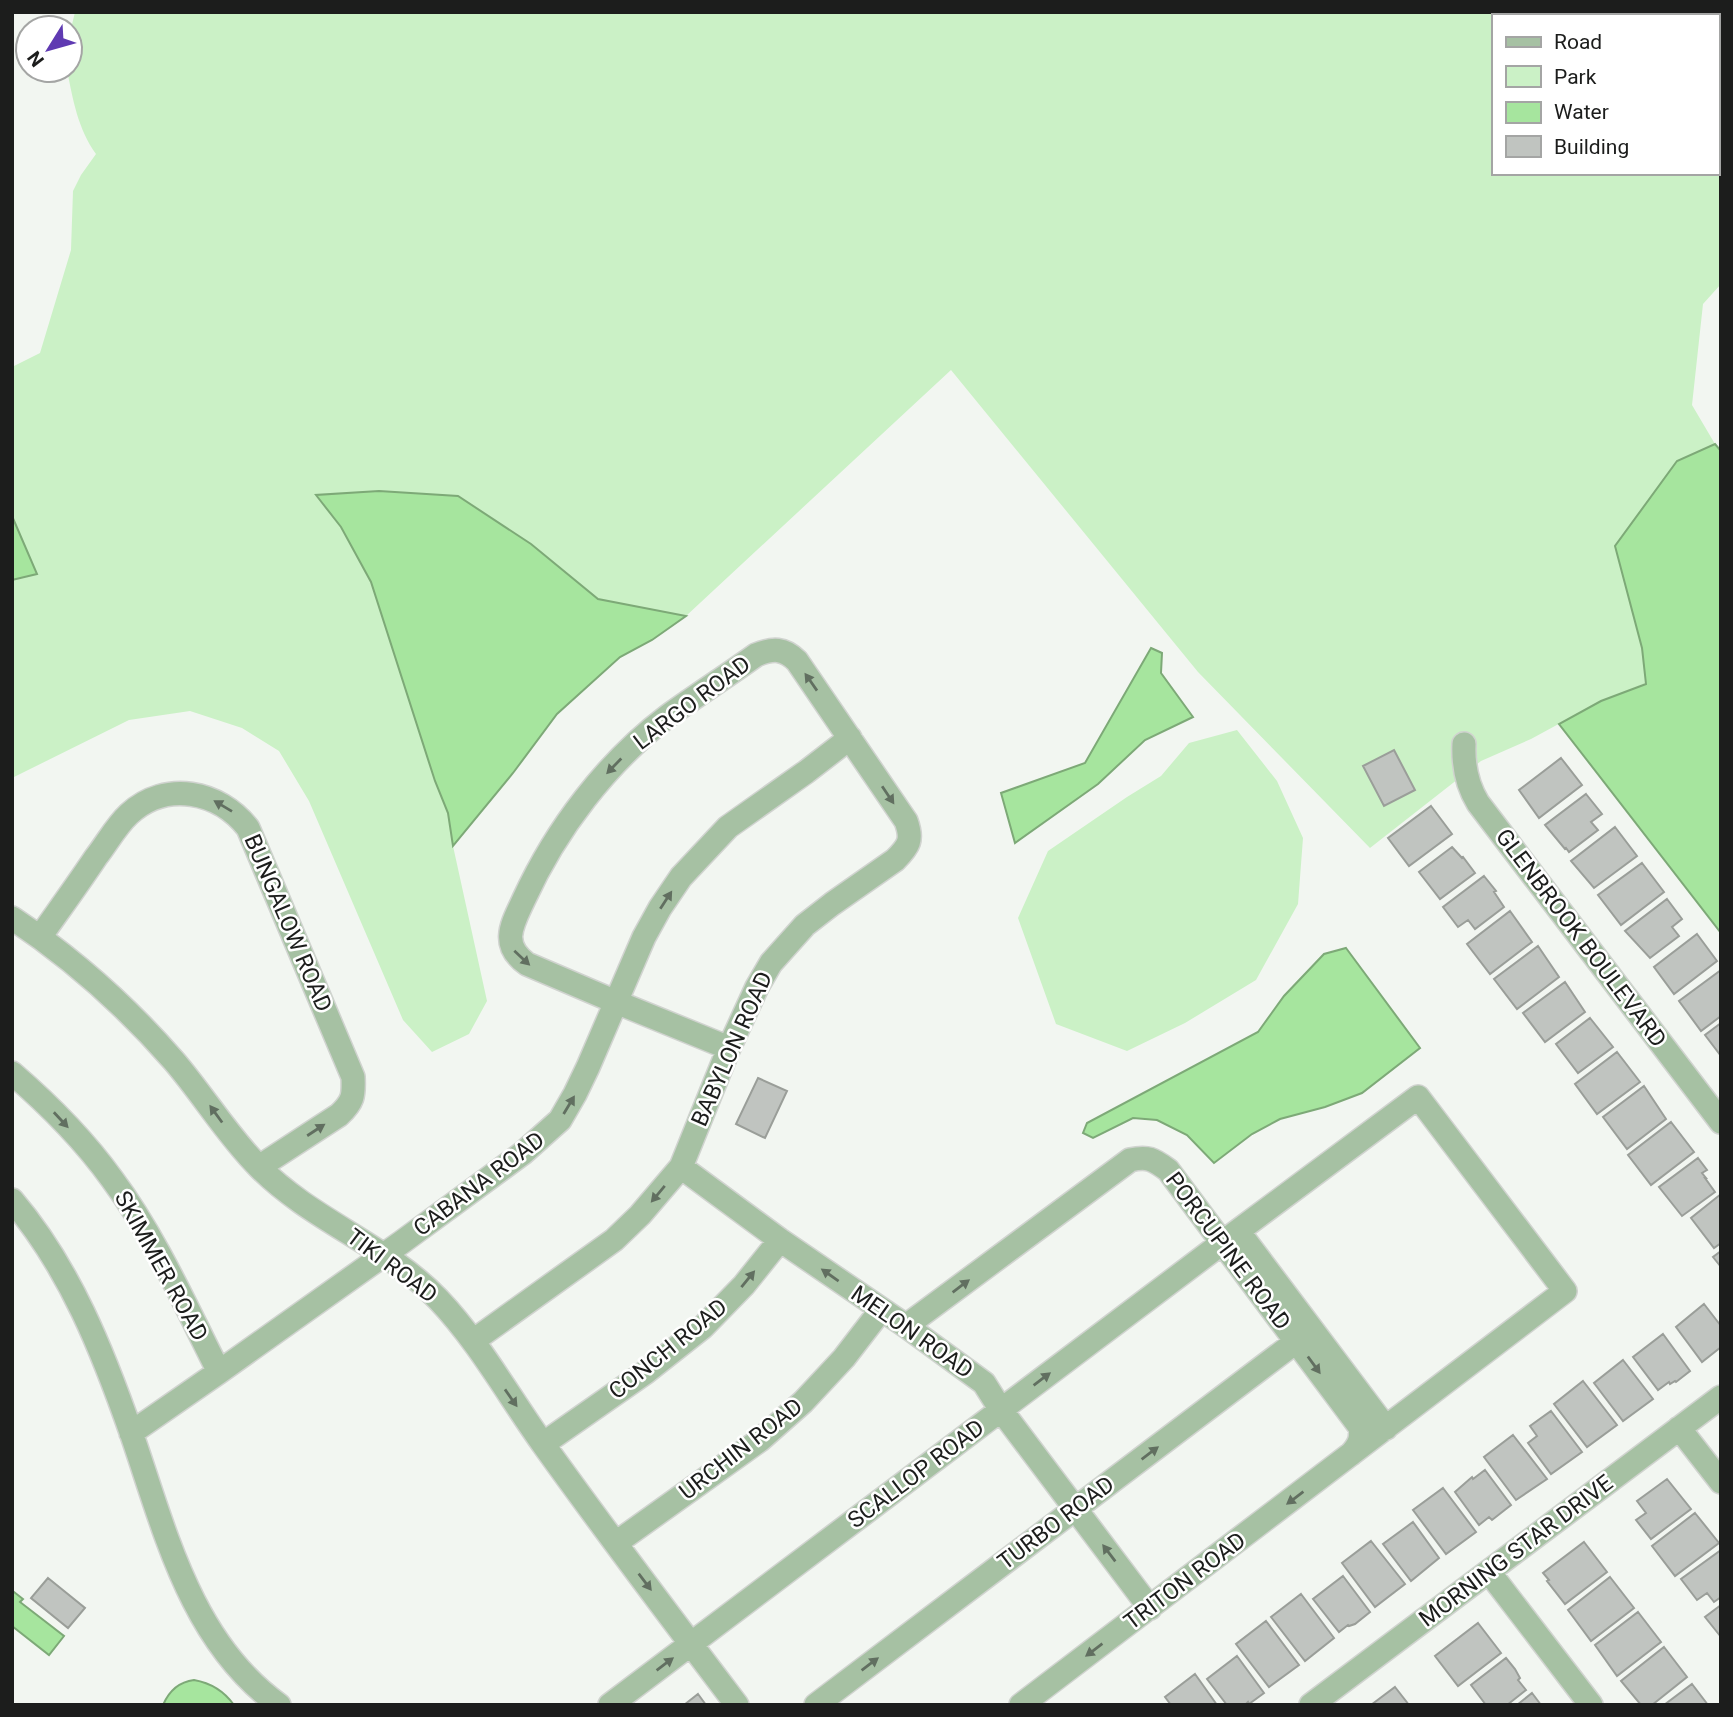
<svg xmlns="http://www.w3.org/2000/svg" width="1733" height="1717" font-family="Roboto,sans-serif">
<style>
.green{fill:#cbf1c6;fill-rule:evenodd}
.water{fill:#a6e59e;stroke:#7da977;stroke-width:2}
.building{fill:#c0c4c0;stroke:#9a9e99;stroke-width:2}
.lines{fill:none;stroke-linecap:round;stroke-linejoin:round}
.minor-casing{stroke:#d0d3cf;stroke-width:26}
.minor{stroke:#a6c1a3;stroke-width:23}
.oneway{fill:#616f60}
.labels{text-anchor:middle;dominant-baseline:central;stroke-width:5;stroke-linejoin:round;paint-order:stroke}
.street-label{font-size:23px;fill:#1c1d1c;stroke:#fff}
</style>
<rect width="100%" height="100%" fill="#f2f6f1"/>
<path class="green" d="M75,12H1721V284L1703,304L1692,405L1715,444L1677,461L1615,546L1642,648L1646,684H1644L1601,701L1531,739L1481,761L1370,848L1198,672L951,370L686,616L598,599L530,544L458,496L379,491L317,495L341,527L371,582L435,781L448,813L453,846L487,1001L469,1034L432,1052L403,1020L309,801L279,751L242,728L190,711L129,720L12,778V580L37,574L12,516V367L40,353L71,250L73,191L81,175L96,154C78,129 73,100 67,70H70V33ZM1493,16H1717V173H1493Z
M1237,730L1277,781L1303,838L1298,904L1256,980L1185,1023L1127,1051L1056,1024L1018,918L1048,851L1127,797L1161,776L1189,743Z"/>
<path class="water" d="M1715,444L1721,451V933L1559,724L1601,701L1646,684L1642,648L1615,546L1677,461Z
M379,491L458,496L531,544L598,599L686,616L652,640L620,657L557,714L513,773L453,846L448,813L435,781L371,582L341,527L316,495Z
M12,516L37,574L12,580Z
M1151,648L1162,653L1161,673L1193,717L1145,740L1098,784L1015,843L1001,793L1085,763Z
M1346,948L1420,1048L1362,1093L1325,1107L1280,1119L1252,1134L1214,1163L1187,1135L1157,1120L1133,1118L1093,1138L1083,1133L1087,1123L1258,1032L1284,996L1324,954Z
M14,1592L23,1599L20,1602L64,1636L49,1655L12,1626V1595Z
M194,1680C211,1683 224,1691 234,1705H163C169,1691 178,1682 194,1680Z"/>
<path class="building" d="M1394,750L1415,790L1384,806L1363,766Z
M1561,758L1582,785L1539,818L1519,790Z
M1586,794L1602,814L1591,822L1598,830L1569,852L1566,848L1565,849L1545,825Z
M1431,806L1452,834L1409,866L1388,838Z
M1615,827L1637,856L1594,888L1571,861Z
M1452,847L1462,858L1463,857L1475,873L1440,899L1419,872Z
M1642,863L1664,892L1621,925L1598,895Z
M1484,876L1496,891L1494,892L1504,907L1475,929L1468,920L1458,927L1443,907Z
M1667,899L1682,919L1672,927L1679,936L1650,958L1625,931Z
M1510,911L1532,942L1490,974L1467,944Z
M1697,934L1717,961L1674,994L1654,967Z
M1538,946L1559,977L1517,1009L1494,979Z
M1721,970V1016L1701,1031L1679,1001Z
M1565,982L1585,1012L1545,1042L1523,1013Z
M1590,1018L1613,1047L1578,1073L1556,1044Z
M1721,1023V1056L1705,1035Z
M1617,1052L1640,1082L1597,1114L1575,1084Z
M758,1078L787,1091L765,1138L736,1124Z
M1644,1086L1666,1119L1627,1149L1603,1117Z
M1671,1122L1694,1152L1651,1185L1628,1155Z
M1698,1158L1707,1170L1702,1173L1706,1178H1705L1715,1192L1682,1216L1659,1187Z
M1721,1194V1243L1714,1248L1691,1218Z
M1721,1251V1267L1713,1257Z
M1704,1304L1721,1326V1347L1702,1362L1676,1327Z
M1663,1334L1690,1371L1676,1382L1675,1381L1670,1384L1669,1382L1658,1390L1633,1357Z
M1623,1360L1653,1399L1623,1421L1594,1383Z
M1583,1381L1617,1425L1587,1447L1554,1404Z
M1551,1411L1582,1452L1551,1474L1528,1443L1537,1436L1530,1426Z
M1513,1435L1547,1479L1516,1500L1484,1457Z
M1485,1470L1511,1505L1492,1520L1489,1517L1479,1525L1455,1492L1472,1477L1473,1479Z
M1667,1479L1691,1509L1651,1539L1636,1520L1646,1513L1637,1501Z
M1443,1488L1476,1532L1446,1554L1413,1510Z
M1695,1513L1719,1543L1675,1576L1652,1546Z
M1413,1522L1439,1558L1411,1581L1383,1544Z
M1371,1541L1405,1584L1375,1607L1342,1563Z
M1584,1542L1607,1572L1565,1604L1547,1581L1549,1580L1543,1573Z
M1721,1550V1597L1714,1602L1707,1593L1697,1600L1681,1579Z
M1343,1576L1370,1612L1355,1624L1349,1626L1348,1625L1339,1632L1313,1599Z
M1610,1577L1634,1608L1591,1641L1568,1610Z
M48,1578L85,1608L68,1628L31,1598Z
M1301,1594L1334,1638L1305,1661L1271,1617Z
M1721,1605V1637L1705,1617Z
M1638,1612L1661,1642L1617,1676L1595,1645Z
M1266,1621L1299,1665L1269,1687L1236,1644Z
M1478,1623L1501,1653L1458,1686L1435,1656Z
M1664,1647L1687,1677L1652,1705H1641L1621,1681Z
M1237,1656L1264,1693L1249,1704L1248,1702L1245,1705H1227L1207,1679Z
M1506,1658L1515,1669L1520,1678L1518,1680L1526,1690L1507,1705H1486L1471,1685Z
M1195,1674L1217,1705H1171L1165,1697Z
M1692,1684L1708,1705H1664Z
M1395,1687L1409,1705H1371Z
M1532,1693L1541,1705H1517Z
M698,1694L706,1705H684Z"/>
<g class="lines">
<g class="minor-casing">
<path id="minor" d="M1464,744C1463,766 1467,785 1478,803L1721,1122
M12,918C72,958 127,1007 174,1061C204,1096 227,1135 259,1167C311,1220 386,1245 438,1299C479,1342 508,1395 543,1444C606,1532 671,1618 737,1705
M40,937C59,910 78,884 96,857C107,843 116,826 129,814C166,780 219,791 248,828L353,1077C354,1096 353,1102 339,1115L259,1167
M12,1073C48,1104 84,1140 112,1179C156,1238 186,1307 219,1372
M681,1167L780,1240L906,1326L984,1383L1001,1410L1150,1608
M12,1200C70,1268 103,1352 132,1435C165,1531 191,1642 279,1705
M1238,1231L1386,1428
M906,1326L1130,1160C1148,1156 1153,1159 1168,1170L1360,1427C1362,1439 1359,1445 1351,1454
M473,1341L614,1240L640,1215L681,1167L729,1048L757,987L771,963L805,925L832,904L895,860C909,846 913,840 906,821L797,661C784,648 773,648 756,655C727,676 697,695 668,716C607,762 556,829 524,899C513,923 499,944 527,964L616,1002L729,1048
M1679,1428L1721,1482
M131,1433L219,1372L402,1242L523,1153L560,1120L575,1094L588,1067L644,937L660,908L681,877L728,827L806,772L850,738
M543,1444L646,1372L703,1327L744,1285L780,1240
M616,1543L760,1440L803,1402L844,1358L881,1310
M1489,1572L1591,1705
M610,1705L1238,1231L1418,1097L1565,1291L1021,1705
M816,1705L1297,1341
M1311,1705L1721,1397"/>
</g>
<use href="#minor" class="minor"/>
</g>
<defs><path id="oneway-solid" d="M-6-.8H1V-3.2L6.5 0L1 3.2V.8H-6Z" transform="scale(1.75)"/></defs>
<g class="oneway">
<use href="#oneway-solid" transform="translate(811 682) rotate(-125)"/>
<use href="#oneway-solid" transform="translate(614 766) rotate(134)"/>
<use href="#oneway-solid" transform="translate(888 795) rotate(56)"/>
<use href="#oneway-solid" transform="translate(223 806) rotate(-149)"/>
<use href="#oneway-solid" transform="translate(666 900) rotate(-57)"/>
<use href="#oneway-solid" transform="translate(522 958) rotate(43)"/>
<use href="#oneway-solid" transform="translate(569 1105) rotate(-59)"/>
<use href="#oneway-solid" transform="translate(216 1114) rotate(-126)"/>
<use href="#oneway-solid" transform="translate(61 1120) rotate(47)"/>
<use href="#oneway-solid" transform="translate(316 1130) rotate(-33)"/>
<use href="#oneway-solid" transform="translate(658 1194) rotate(130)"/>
<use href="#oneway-solid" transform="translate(830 1275) rotate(-145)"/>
<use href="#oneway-solid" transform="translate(748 1279) rotate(-51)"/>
<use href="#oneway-solid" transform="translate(961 1286) rotate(-37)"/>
<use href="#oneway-solid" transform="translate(1314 1365) rotate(54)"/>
<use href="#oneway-solid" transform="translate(1042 1379) rotate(-37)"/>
<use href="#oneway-solid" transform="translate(511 1398) rotate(55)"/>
<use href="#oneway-solid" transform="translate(1150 1453) rotate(-37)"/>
<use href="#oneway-solid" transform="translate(1295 1498) rotate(143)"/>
<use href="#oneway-solid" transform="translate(1109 1553) rotate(-127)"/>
<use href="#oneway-solid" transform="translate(645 1582) rotate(53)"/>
<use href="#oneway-solid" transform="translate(1094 1650) rotate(143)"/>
<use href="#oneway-solid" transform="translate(665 1664) rotate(-37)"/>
<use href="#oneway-solid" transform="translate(870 1664) rotate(-37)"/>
</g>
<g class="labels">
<g class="street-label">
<text transform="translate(692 703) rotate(-37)">LARGO ROAD</text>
<text transform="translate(288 923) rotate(67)">BUNGALOW ROAD</text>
<text transform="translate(1581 938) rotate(53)">GLENBROOK BOULEVARD</text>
<text transform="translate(732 1049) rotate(-66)">BABYLON ROAD</text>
<text transform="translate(479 1184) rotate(-37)">CABANA ROAD</text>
<text transform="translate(1228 1251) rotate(53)">PORCUPINE ROAD</text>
<text transform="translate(161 1266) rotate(61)">SKIMMER ROAD</text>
<text transform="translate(392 1266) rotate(37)">TIKI ROAD</text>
<text transform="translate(912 1332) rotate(35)">MELON ROAD</text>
<text transform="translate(668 1349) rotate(-39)">CONCH ROAD</text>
<text transform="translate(741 1449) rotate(-38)">URCHIN ROAD</text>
<text transform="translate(916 1474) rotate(-37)">SCALLOP ROAD</text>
<text transform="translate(1056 1523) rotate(-37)">TURBO ROAD</text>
<text transform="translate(1516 1551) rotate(-37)">MORNING STAR DRIVE</text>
<text transform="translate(1185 1581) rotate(-37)">TRITON ROAD</text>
</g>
</g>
<rect width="1733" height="1717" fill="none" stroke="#1c1d1c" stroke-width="28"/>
<rect x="1492" y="14" width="228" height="161" fill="#ffffff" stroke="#a4a5a4" stroke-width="2"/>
<rect x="1506" y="37" width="35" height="10" fill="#a6c1a3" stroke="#a4a5a4" stroke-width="2"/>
<text x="1554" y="49" font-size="21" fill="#1c1d1c">Road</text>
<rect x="1506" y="66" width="35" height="21" fill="#cbf1c6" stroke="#a4a5a4" stroke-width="2"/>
<text x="1554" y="84" font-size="21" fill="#1c1d1c">Park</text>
<rect x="1506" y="102" width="35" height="21" fill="#a6e59e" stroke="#a4a5a4" stroke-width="2"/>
<text x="1554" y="119" font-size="21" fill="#1c1d1c">Water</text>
<rect x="1506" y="136" width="35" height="21" fill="#c0c4c0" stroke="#a4a5a4" stroke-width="2"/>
<text x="1554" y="154" font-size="21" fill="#1c1d1c">Building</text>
<g transform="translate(49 49) rotate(233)"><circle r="33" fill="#ffffff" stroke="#a4a5a4" stroke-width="2"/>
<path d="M0-5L12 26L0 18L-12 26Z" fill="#5f3ab2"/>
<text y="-10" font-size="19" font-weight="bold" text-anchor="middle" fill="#1c1d1c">N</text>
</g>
</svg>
